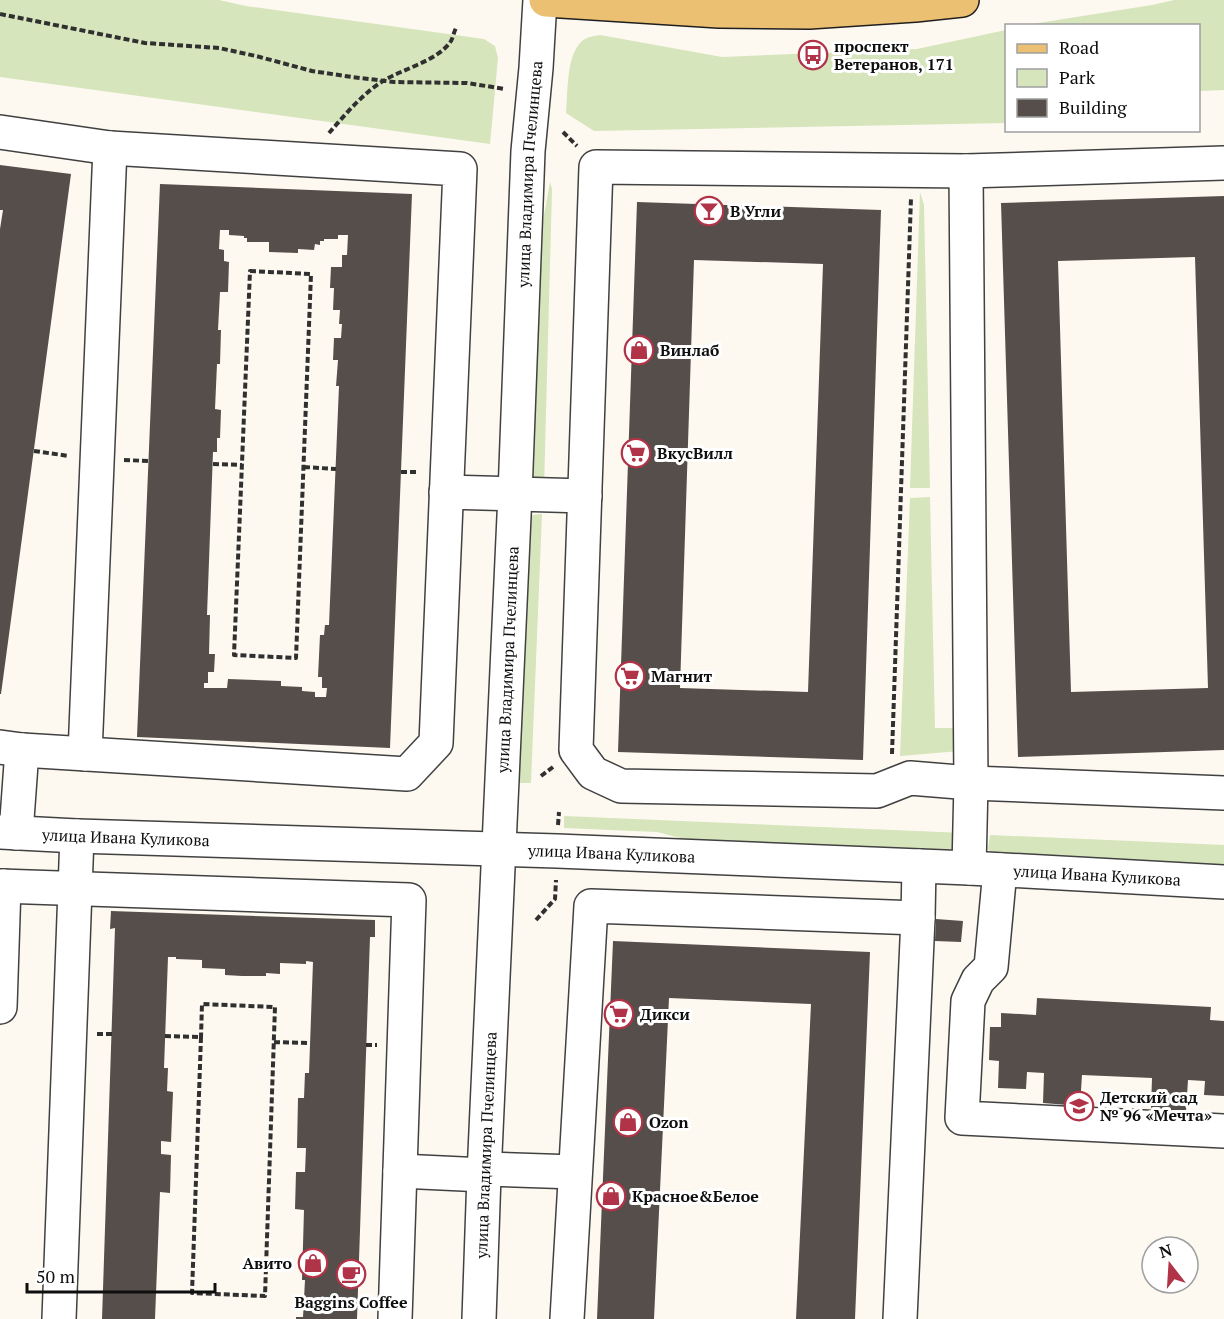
<svg xmlns="http://www.w3.org/2000/svg" width="1224" height="1319" font-family="'PT Serif',serif">
<style>
.green{fill:#d6e5bc}
.building{fill:#554e4b;fill-rule:evenodd}
.lines{fill:none;stroke-linecap:round;stroke-linejoin:round}
.minor-casing{stroke:#414141;stroke-width:36}
.major-casing{stroke:#1f1f1f;stroke-width:36}
.path{stroke:#303030;stroke-width:4;stroke-dasharray:6 3;stroke-linecap:butt}
.minor{stroke:#fff;stroke-width:33}
.major{stroke:#ebc072;stroke-width:33}
.labels{text-anchor:middle;dominant-baseline:central;stroke-width:6;stroke-linejoin:round;paint-order:stroke}
.poi-label{font-size:16px;font-weight:bold;fill:#0e0e0e;stroke:#fff;text-anchor:start}
.street-label{font-size:16px;fill:#0e0e0e;stroke:#fff}
</style>
<rect width="100%" height="100%" fill="#fdf9f0"/>
<path class="green" d="M0,0H219L246,6L484,39L495,46L498,58L490,144L0,77Z
M1174,0H1224V90L1199,91L1198,26L1026,25L1152,5Z
M1006,30V123L594,131L566,113C568,93 566,55 582,41C587,37 594,36 600,35L722,57L917,49Z
M550,182L552,189L544,488L526,477L537,254Z
M920,192L924,205L930,488H910Z
M930,497L935,728H959L960,751L900,756L910,498Z
M542,514L531,783H517L527,525L533,515Z
M564,816L964,833L954,857L715,847L657,832L564,828Z
M990,835L1224,845V869L998,858L988,849Z"/>
<path class="building" d="M0,165L71,174L1,694H0V229L3,210H0Z
M160,184L412,194L390,748L137,737ZM220,230H229V235L244,236V238H247V242H269V252L298,253V249L314,250L315,244L320,245V241H324V239H338V235H348L347,255H342V267H331L330,288H334L333,310H340L339,324H342L341,338H334L333,360H338L336,386H339L329,625H325L324,635H320L318,677H322V688H327L326,697H315V692L302,691V687L281,686V681L228,679L227,688H204V683H208V672H214L215,654H209L210,615H207L213,452H217V438H220L221,410L215,409L217,364H220L221,330H218L220,292H228L229,262L224,261V250L219,249Z
M1224,196V750L1018,757L1001,203ZM1195,257L1208,688L1071,692L1058,261Z
M637,202L881,210L863,760L618,752ZM694,260L823,264L808,692L680,688Z
M111,911L375,920V937H370L357,1319H296V1317H303L305,1280H302L304,1210L295,1209L296,1172H305L306,1148H297L298,1098H304L305,1073H309L313,962L306,961V964L280,963V974L266,973V976H242L225,975V969L202,968V960L176,959V957H168L164,1068H168L167,1091L173,1092L171,1142L161,1141V1154L171,1155L170,1193L160,1192L155,1319H102L115,928L110,929Z
M936,919L963,921L961,942L935,941Z
M613,941L870,952L855,1319H796L811,1004L669,998L654,1319H597Z
M1037,998L1211,1007L1210,1020L1224,1021V1096L1204,1095L1205,1081L1188,1080L1186,1111L1151,1109L1152,1078L1082,1075L1080,1106L1043,1103L1044,1073L1027,1072L1026,1089L998,1088L999,1061L989,1060L990,1027H1001V1013L1036,1015Z"/>
<g class="lines">
<g class="minor-casing">
<g id="minor">
<path d="M0,132L110,148L460,169L436,743L407,774L22,750L0,747"/>
<path d="M1224,163L966,171L596,167L576,750L593,773L621,786L877,791L910,778L971,783L1224,793"/>
<path d="M966,171L971,783L969,868"/>
<path d="M446,492L585,496"/>
<path d="M85,754L110,148"/>
<path id="s1" d="M0,832L77,836L557,851L969,868L1224,882"/>
<path d="M16,833L22,750"/>
<path d="M1000,870L991,967L978,980L968,1001L962,1118L1224,1131"/>
<path d="M0,886L409,900L395,1319"/>
<path d="M0,1007L4,886"/>
<path d="M484,1169L575,1172"/>
<path d="M400,1171L484,1175"/>
<path d="M59,1319L77,836"/>
<path id="s2" d="M479,1319L484,1175L515,494L528,151L536,68L540,0"/>
<path d="M567,1319L591,906L918,918"/>
<path d="M900,1319L918,918L919,866"/>
</g>
</g>
<g class="major-casing">
<path id="major" d="M546,0L719,11L809,12L915,5L962,0"/>
</g>
<path class="path" d="M0,14L145,43L219,48L256,56L312,71L352,77L394,82L467,83L505,89
M563,132L577,146
M329,133C345,115 362,94 383,81C402,69 438,61 451,41C453,37 454,32 456,28
M250,271L311,274L296,658L234,655Z
M34,451L69,456
M124,460L148,461
M213,464L242,465
M304,467L336,469
M401,472H419
M892,754L911,198
M541,776L553,767
M558,825L559,812
M536,920L555,899L556,880
M97,1034H112
M165,1036L201,1037L192,1293L265,1296L275,1007L202,1004L201,1037
M274,1042L310,1043
M366,1045H377"/>
<use href="#minor" class="minor"/>
<use href="#major" class="major"/>
</g>
<defs>
<g id="bus-ring" transform="scale(1.5)"><circle r="9.5" fill="#fff" stroke="#b03347" stroke-width="1.5"/><path d="M-5-6H5V4H4V6H2V4H-2V6H-4V4H-5ZM-3.5-4V0h7V-4ZM-3.5 1.2v1.5H-2V1.2ZM2 1.2v1.5H3.5V1.2Z" fill="#b03347"/></g>
<g id="bar-ring" transform="scale(1.5)"><circle r="9.5" fill="#fff" stroke="#b03347" stroke-width="1.5"/><path d="M-6-5H6L.8 .8V4.5H3.5V6h-7V4.5H-.8V.8Z" fill="#b03347"/></g>
<g id="shop-ring" transform="scale(1.5)"><circle r="9.5" fill="#fff" stroke="#b03347" stroke-width="1.5"/><path d="M-5-2.5h2.3a2.7 3.5 0 0 1 5.4 0H5L5.5 6h-11ZM-1.5-2.5h3a1.5 2.3 0 0 0-3 0Z" fill="#b03347"/></g>
<g id="supermarket-ring" transform="scale(1.5)"><circle r="9.5" fill="#fff" stroke="#b03347" stroke-width="1.5"/><path d="M-6-5.5h2.5l.6 2H6L4.5 2H-2.5L-4.4-4H-6ZM-1.5 3.2a1.3 1.3 0 1 0 .1 0ZM3 3.2a1.3 1.3 0 1 0 .1 0Z" fill="#b03347"/></g>
<g id="school-ring" transform="scale(1.5)"><circle r="9.5" fill="#fff" stroke="#b03347" stroke-width="1.5"/><path d="M0-5L7-2L0 1L-7-2ZM-4 1L0 2.5L4 1V4Q0 6-4 4Z" fill="#b03347"/></g>
<g id="cafe-ring" transform="scale(1.5)"><circle r="9.5" fill="#fff" stroke="#b03347" stroke-width="1.5"/><path d="M-5.5-4.5H6V0H3Q3 3.5 0 3.5H-2.5Q-5.5 3.5-5.5 0ZM3-3.2v2h1.7v-2ZM-6 4.5H4V6H-6Z" fill="#b03347"/></g>
</defs>
<g fill-rule="evenodd">
<use href="#bus-ring" x="813" y="55"/>
<use href="#bar-ring" x="709" y="211"/>
<use href="#shop-ring" x="639" y="350"/>
<use href="#supermarket-ring" x="636" y="453"/>
<use href="#supermarket-ring" x="630" y="676"/>
<use href="#supermarket-ring" x="619" y="1014"/>
<use href="#school-ring" x="1079" y="1106"/>
<use href="#shop-ring" x="628" y="1122"/>
<use href="#shop-ring" x="611" y="1196"/>
<use href="#shop-ring" x="313" y="1263"/>
<use href="#cafe-ring" x="351" y="1274"/>
</g>
<g class="labels">
<g class="poi-label">
<text x="834" y="46">проспект<tspan x="834" dy="18">Ветеранов, 171</tspan></text>
<text x="730" y="211">В Угли</text>
<text x="660" y="350">Винлаб</text>
<text x="657" y="453">ВкусВилл</text>
<text x="651" y="676">Магнит</text>
<text x="640" y="1014">Дикси</text>
<text x="1100" y="1097">Детский сад<tspan x="1100" dy="18">№ 96 «Мечта»</tspan></text>
<text x="649" y="1122">Ozon</text>
<text x="632" y="1196">Красное&amp;Белое</text>
<text x="292" y="1263" text-anchor="end">Авито</text>
<text x="351" y="1302" text-anchor="middle">Baggins Coffee</text>
</g>
<g class="street-label">
<text stroke="none"><textPath href="#s2" startOffset="1146">улица Владимира Пчелинцева</textPath></text>
<text stroke="none"><textPath href="#s2" startOffset="660">улица Владимира Пчелинцева</textPath></text>
<text stroke="none"><textPath href="#s1" startOffset="126">улица Ивана Куликова</textPath></text>
<text stroke="none"><textPath href="#s1" startOffset="612">улица Ивана Куликова</textPath></text>
<text stroke="none"><textPath href="#s1" startOffset="1098">улица Ивана Куликова</textPath></text>
<text stroke="none"><textPath href="#s2" startOffset="174">улица Владимира Пчелинцева</textPath></text>
</g>
</g>
<rect x="1005" y="24" width="195" height="108" fill="#ffffff" stroke="#9f9f9f" stroke-width="1.5"/>
<rect x="1017" y="44" width="30" height="9" fill="#ebc072" stroke="#9f9f9f" stroke-width="1.5"/>
<text x="1059" y="54" font-size="18" fill="#0e0e0e">Road</text>
<rect x="1017" y="69" width="30" height="18" fill="#d6e5bc" stroke="#9f9f9f" stroke-width="1.5"/>
<text x="1059" y="84" font-size="18" fill="#0e0e0e">Park</text>
<rect x="1017" y="99" width="30" height="18" fill="#554e4b" stroke="#9f9f9f" stroke-width="1.5"/>
<text x="1059" y="114" font-size="18" fill="#0e0e0e">Building</text>
<g transform="translate(1170 1265) rotate(343)"><circle r="28" fill="#ffffff" stroke="#9f9f9f" stroke-width="1.5"/>
<path d="M0-4.5L10 22L0 15L-10 22Z" fill="#b03347"/>
<text y="-9" font-size="16" font-weight="bold" text-anchor="middle" fill="#0e0e0e">N</text>
</g>
<path d="M27 1283v9h188v-9" fill="none" stroke="#0e0e0e" stroke-width="3"/>
<text x="36" y="1283" font-size="18" fill="#0e0e0e" stroke="#ffffff" stroke-width="4.5" paint-order="stroke">50 m</text>
</svg>
